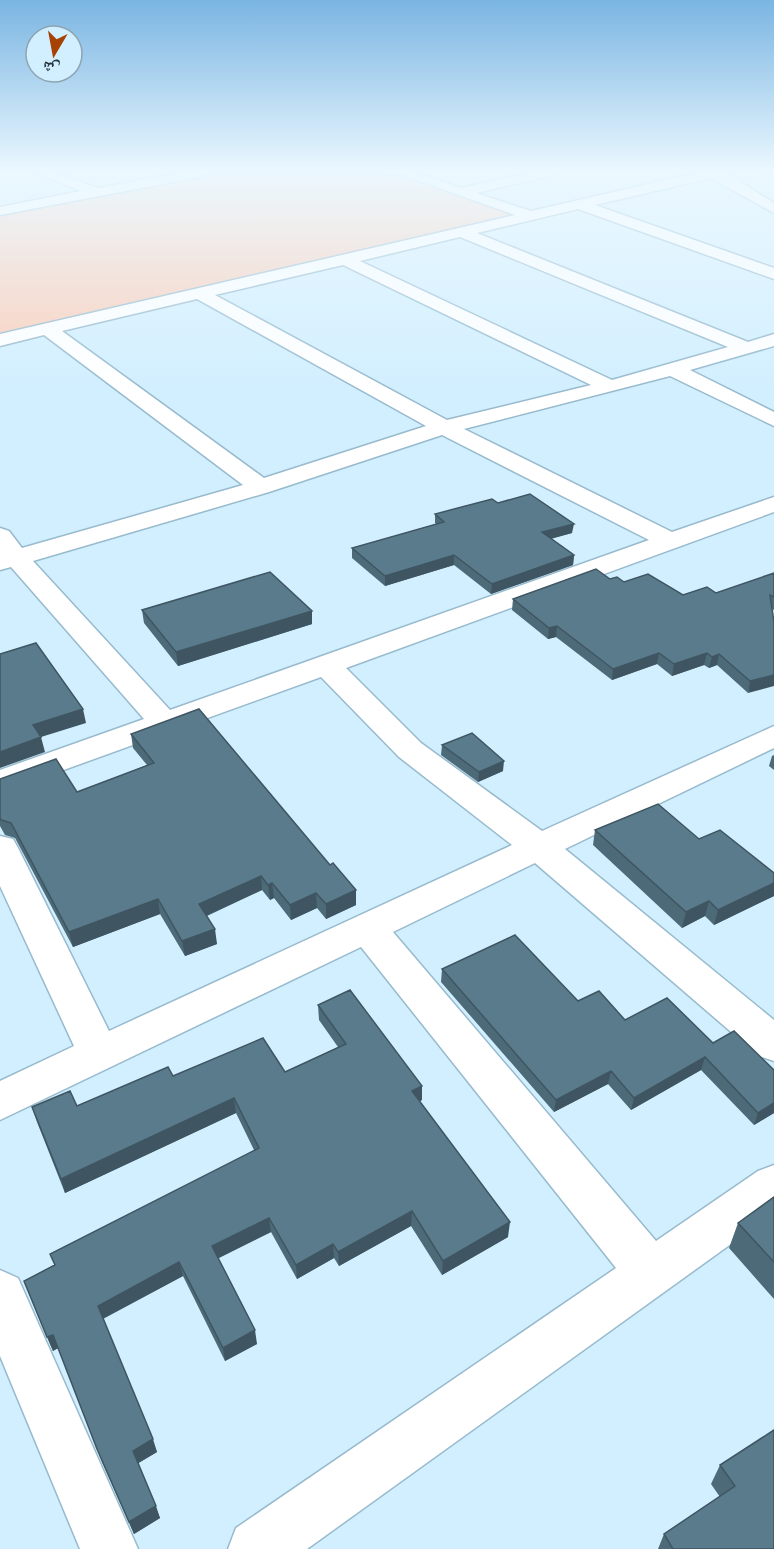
<svg xmlns="http://www.w3.org/2000/svg" width="774" height="1549" font-family="'PT Sans','Noto Naskh Arabic',sans-serif">
<style>
.green{fill:#fbceba}
.lines{fill:none;stroke-linecap:round;stroke-linejoin:round}
.minor-casing{stroke:#97bacd;stroke-width:3}
.minor{fill:#fff;fill-rule:evenodd}
.wall{fill:#4d6a78}
.shaded-wall{fill:#3f5662}
.building{fill:#5a7b8c;stroke:#3f5662;stroke-width:1.5}
</style>
<rect width="100%" height="100%" fill="#d2efff"/>
<path class="green" d="M207,172H385L520,216L0,338V213Z"/>
<g class="lines">
<g class="minor-casing">
<path id="minor" d="M34,172H53L98,188L184,172H211L204,176L0,215V207L81,191Z
M394,172H414L461,188L533,172H557L555,175L476,193L531,211L701,172H725L774,203V213L711,178L595,205L774,268V279L578,209L477,233L748,342L774,334V346L690,370L774,412V426L670,376L464,429L672,532L774,497V512L346,668L421,743L542,831L774,726V748L565,849L774,1020V1061L759,1056L535,863L393,932L656,1241L758,1171L774,1165V1213L307,1549H228L236,1528L616,1268L361,947L0,1120V1081L74,1046L0,886V836L13,839L18,848L109,1031L512,845L399,757L321,677L0,793V770L144,719L11,567L0,570V528L9,531L22,548L243,485L44,335L0,346V334L515,215ZM460,237L728,347L612,380L360,261ZM343,265L591,385L447,420L215,295ZM197,299L426,426L264,478L62,331ZM442,435L649,540L170,710L33,561L269,492Z
M0,1270L18,1278L138,1549H80L0,1356Z"/>
</g>
<use href="#minor" class="minor"/>
</g>
<path class="wall" d="M498,503L572,533L551,539L574,555L573,565L491,594L454,565L385,586L352,558V548L436,524L435,523V514Z
M774,573V610L772,609L748,693L717,665L709,668L704,665L672,676L657,664L612,680L556,637L548,639L512,610L513,599L610,579L683,595L716,593Z
M142,610L312,611V624L178,666L144,623Z
M131,734L330,865L356,890V905L326,919L317,908L291,920L274,898L270,900L262,890L207,916L217,944L185,956L160,914L73,947L15,838L5,835L0,826V779L77,792L147,765L133,748Z
M442,745L503,771L478,782L441,755Z
M774,755V770L769,766L772,756Z
M595,830L699,839L774,873V896L714,925L705,916L682,928L593,845Z
M442,969L578,1001L625,1020L713,1043L774,1070V1113L754,1125L701,1070L631,1110L608,1084L554,1112L441,982Z
M318,1005L422,1086V1100L419,1101L508,1237L442,1275L411,1226L339,1266L334,1258L297,1279L271,1232L218,1258L257,1344L225,1361L183,1276L103,1319L157,1452L138,1463L160,1518L134,1534L102,1462L58,1348L53,1351L24,1281L54,1265L254,1150L236,1113L65,1193L37,1122L32,1107L77,1106L173,1076L285,1072L338,1047L319,1020Z
M774,1197V1299L729,1248L738,1223Z
M774,1430V1549H658L664,1534L720,1497L711,1484L720,1465Z"/>
<path class="shaded-wall" d="M574,524L572,533L541,541L542,532Z
M454,555V565L385,586V576Z
M574,555L573,565L491,594L492,584Z
M312,611V624L178,666L176,652Z
M557,626L556,637L548,639L549,628Z
M659,653L657,664L612,680L613,669Z
M707,653L704,665L672,676L674,664Z
M719,654L717,665L709,668L712,657Z
M774,675V686L748,693L750,681Z
M83,709L86,723L41,737L45,752L0,768V752L33,725Z
M504,761L503,771L478,782L479,772Z
M261,876L262,890L201,918L199,904Z
M272,883L274,898L270,900L268,885Z
M774,883V896L714,925L718,910Z
M356,890V905L326,919V904Z
M316,893L317,908L291,920L290,905Z
M158,899L160,914L73,947L69,932Z
M709,901L705,916L682,928L686,912Z
M215,929L217,944L185,956L182,941Z
M705,1057L701,1070L631,1110L634,1098Z
M611,1071L608,1084L554,1112L556,1100Z
M422,1086V1100L411,1106L412,1091Z
M234,1098L236,1113L65,1193L61,1179Z
M774,1103V1113L754,1125L758,1113Z
M412,1211L411,1226L339,1266L338,1252Z
M269,1218L271,1232L215,1260L212,1246Z
M510,1222L508,1237L442,1275L443,1261Z
M333,1244L334,1258L297,1279L296,1265Z
M179,1262L183,1276L102,1319L98,1306Z
M255,1330L257,1344L225,1361L223,1348Z
M53,1335L58,1348L53,1351L47,1337Z
M153,1439L157,1452L137,1464L133,1451Z
M156,1506L160,1518L134,1534L129,1522Z"/>
<path class="building" d="M530,494L574,524L542,532L574,555L492,584L454,555L385,576L352,548L444,522L435,514L492,499L498,503Z
M596,569L610,579L617,577L624,582L648,574L683,595L707,587L716,593L774,573V597L770,595L774,622V675L750,681L719,654L712,657L707,653L674,664L659,653L613,669L557,626L549,628L513,599Z
M270,572L312,611L176,652L142,610Z
M36,643L83,709L33,725L41,737L0,752V654Z
M199,709L330,865L333,863L356,890L326,904L316,893L290,905L272,883L268,885L261,876L199,904L215,929L182,941L158,899L69,932L11,823L1,820L0,818V779L56,759L77,792L154,763L131,734Z
M472,733L504,761L479,772L442,745Z
M658,804L699,839L720,830L774,873V883L718,910L709,901L686,912L595,830Z
M515,935L578,1001L599,991L625,1020L667,998L713,1043L734,1031L774,1070V1103L758,1113L705,1057L634,1098L611,1071L556,1100L442,969Z
M350,990L422,1086L412,1091L510,1222L443,1261L412,1211L338,1252L333,1244L296,1265L269,1218L212,1246L255,1330L223,1348L179,1262L98,1306L153,1439L133,1451L156,1506L129,1522L97,1449L53,1335L47,1337L24,1281L55,1265L50,1254L259,1148L234,1098L61,1179L32,1107L70,1091L77,1106L168,1067L173,1076L263,1038L285,1072L346,1044L318,1005Z
M774,1197V1262L738,1223Z
M774,1430V1549H673L664,1534L735,1486L720,1465Z"/>
<linearGradient id="sky" x2="0" y2="1"><stop stop-color="#7ab5e2"/><stop offset="0.44" stop-color="#ebf8ff"/><stop offset="1" stop-color="#ebf8ff" stop-opacity="0"/></linearGradient>
<rect width="774" height="389" fill="url(#sky)"/>
<g transform="translate(54 54) rotate(190)"><circle r="28" fill="#d2efff" stroke="#8ea5b1" stroke-width="1.5"/>
<path d="M0-4.5L10 22L0 15L-10 22Z" fill="#a64304"/>
<text y="-9" font-size="16" font-weight="bold" text-anchor="middle" fill="#27363d">ش</text>
</g>
</svg>
